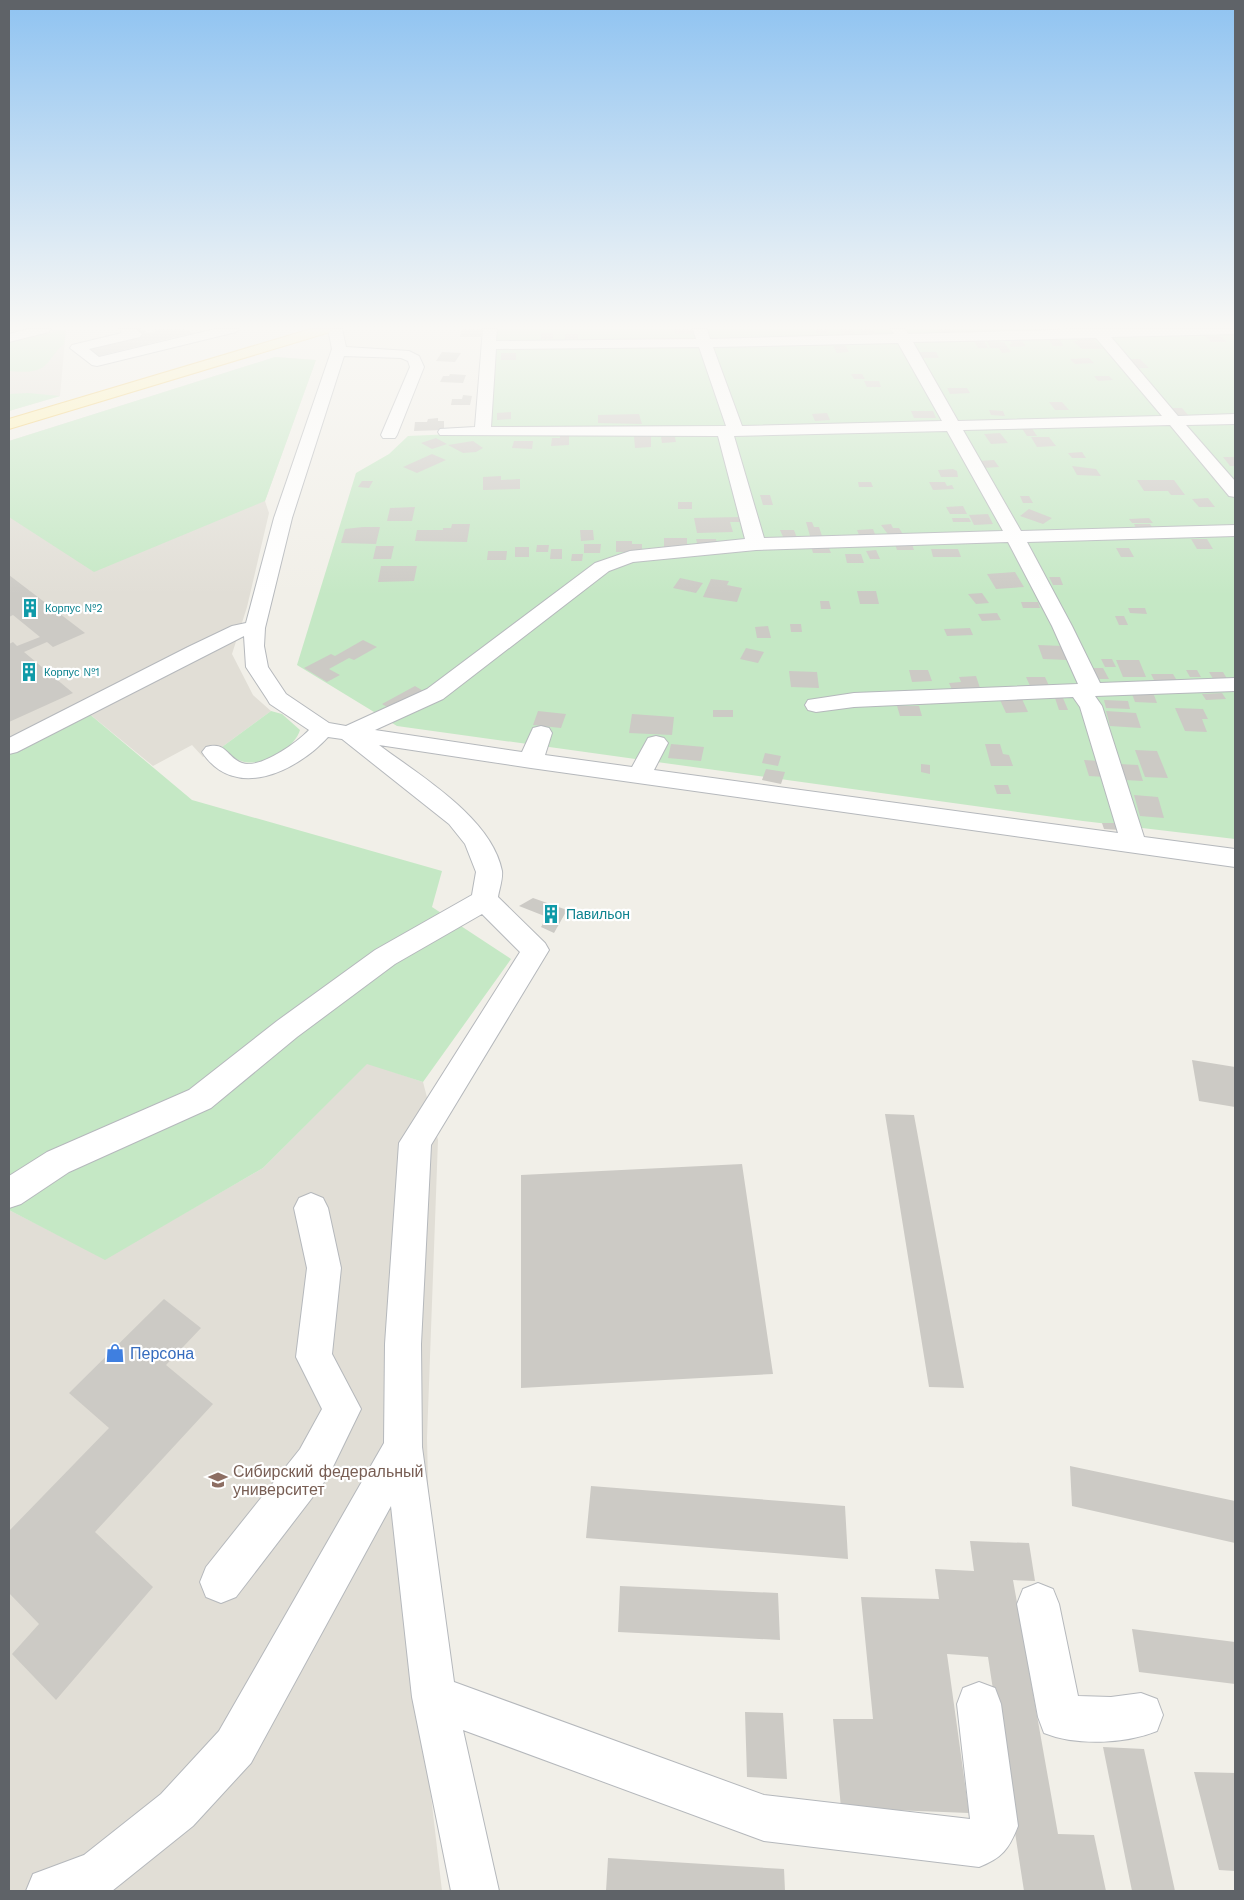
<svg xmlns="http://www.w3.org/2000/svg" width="1244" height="1900" font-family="'Work Sans',sans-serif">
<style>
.education{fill:#e1ded6}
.green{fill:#c5e8c5}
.building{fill:#cccac5}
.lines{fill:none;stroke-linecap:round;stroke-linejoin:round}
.minor-tunnel{stroke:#ccccc8;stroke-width:16;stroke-dasharray:16 8;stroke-linecap:butt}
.minor-casing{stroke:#b5b8bc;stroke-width:2}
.major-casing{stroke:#f2c960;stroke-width:2}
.minor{fill:#fff;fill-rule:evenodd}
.major{fill:#fff2af;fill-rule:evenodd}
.labels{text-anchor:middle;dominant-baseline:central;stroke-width:4.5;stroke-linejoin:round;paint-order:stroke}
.far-culture-label{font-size:11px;fill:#0d838f;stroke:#fff;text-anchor:start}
.culture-label{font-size:14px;fill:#0d838f;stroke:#fff;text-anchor:start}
.near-shop-label{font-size:16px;fill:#366cbe;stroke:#fff;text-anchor:start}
.near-education-label{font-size:16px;fill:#785e54;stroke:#fff;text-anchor:start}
</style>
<rect width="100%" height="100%" fill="#f1efe8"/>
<path class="education" d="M9,329H66L60,396L9,411Z
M275,357L316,360L265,501L269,513L247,607L232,654L253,695L271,711L222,747L203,757L192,745L153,766L87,712L9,753V441Z
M367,1063L423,1082L438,1140L427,1438L429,1522L400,1528L442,1891H9V1210L105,1259L263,1168Z"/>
<path class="green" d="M66,329L64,344C55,350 51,362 42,368C33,373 19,372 9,371V343Z
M484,329H1235V839L1083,821L397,726L297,665L356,473L389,454L408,436L476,433Z
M275,357L316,360L265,501L94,572L9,517V441Z
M28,393L60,396L9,411V394Z
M271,711L282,714L300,730C294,750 261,768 241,761C234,759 227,753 222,747Z
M87,712L192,800L442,871L432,907L511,959L423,1082L367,1064L263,1168L105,1260L9,1210V753Z"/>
<path class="building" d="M152,329H185L192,333L95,357L85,349L156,331Z
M462,329H482L481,337H460Z
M674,329H692L693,334H675Z
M815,329H828L830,334H817Z
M840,329H852L856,336L844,337Z
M859,329H872L876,334L862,335Z
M938,329H953L956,333H941Z
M541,333H553V339H541Z
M565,334H578V339L565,340Z
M1205,336H1220L1227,342H1211Z
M1035,337H1049L1052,340H1060L1063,346H1053L1049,340H1038Z
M1075,337H1091L1103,349H1082L1073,341H1078Z
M1020,339L1026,346L1011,347L1009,344H1013L1009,340Z
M974,341H984L988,348H978Z
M987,341L1004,342L1011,352L1002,353L999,348H990Z
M845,345L849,352L837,353L833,346Z
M442,352L461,353L455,362L436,361Z
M918,352H936L939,358H920Z
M501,353H516V360H501Z
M1089,358L1094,363L1075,364L1070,359Z
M1126,359H1140L1149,368H1135Z
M450,374L466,375L463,383L440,382L443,376H449Z
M851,374H862L865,379H854Z
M1094,376H1109L1113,380L1098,381Z
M864,381H879L881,387H867Z
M947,388H967L970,393L950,394Z
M463,395L472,396L470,405H451L452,399H462Z
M1049,402H1062L1069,410H1055Z
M1170,408H1182L1188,415H1175Z
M989,410L1003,411L1005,416L991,415Z
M911,411H933L936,418H914Z
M511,412V419L497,420V413Z
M827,413L830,420L815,421L812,414Z
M639,414L642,424L598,423V415Z
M438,418V421H444V430L414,431L415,422H427L428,419Z
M1021,427H1031L1037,436H1027Z
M1000,433L1008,443L991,444L984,434Z
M560,435H569V445L551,446L552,438H560Z
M634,436H651V447L635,448Z
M661,437H675L676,442L662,443Z
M1031,437H1049L1056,446L1037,447Z
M436,438L447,444L432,449L421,443Z
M473,441L483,448L476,452L463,453L448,445Z
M514,441H533L532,449L512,448Z
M1082,452L1086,458H1072L1068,453Z
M432,454L446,460L417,473L403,467Z
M1223,457H1235V466H1230Z
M994,460L999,467L983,468L979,461Z
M1072,466L1096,469L1101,476L1077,475Z
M953,469L957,471L958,477H941L938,470Z
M501,476V480L520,479V489L483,490V477Z
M1137,480H1174L1185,495H1171L1168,491H1144Z
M362,481H373L369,488L358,487Z
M858,482H871L873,487H859Z
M929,482H945L947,486L952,485L954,489L933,490Z
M760,495H770L773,505H763Z
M1020,496H1029L1033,503H1023Z
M1208,498L1215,507H1199L1192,499Z
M678,502H692V509H678Z
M963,506L967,514H950L946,507Z
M415,507L412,521H387L390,508Z
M1029,509L1052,518L1043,524L1020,516Z
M988,514L993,524L974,525L969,515Z
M740,517L741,522H730L733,532L697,533L694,518Z
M952,518H969L971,522H953Z
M1149,518L1153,523H1132L1129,519Z
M806,522H812L814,527H819L822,536H810Z
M452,524H470L467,542L415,541L417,530H443V528H451Z
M891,524L893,528H899L904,536L890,537L881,525Z
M1134,524H1150L1154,530H1137Z
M363,527H380L376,544L341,543L345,529Z
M873,529L875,534L859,535L857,530Z
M580,530H593L594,540L581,541Z
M780,530H794L797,538L784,539Z
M664,538H687V547H664Z
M696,539H716L717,547H698Z
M1191,539H1207L1213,549H1197Z
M616,541H632V544H642V552H616Z
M584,544H601L600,553H584Z
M895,544H912L914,550H897Z
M537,545H549L548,552H536Z
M376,546H394L391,559H373Z
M811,546H828L831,553H813Z
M515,547H529V557H515Z
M1116,548H1129L1134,557H1121Z
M551,549H562V559H550Z
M931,549H958L961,557H933Z
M876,550L880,559H870L866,551Z
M488,551H507L506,560H487Z
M572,554H583L582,561H571Z
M845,554H861L864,563H847Z
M381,566H417L414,581L378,582Z
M1015,572L1024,587L996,589L987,574Z
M9,575L85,633L53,647L47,642L24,652L73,693L9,722V644L13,642L17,646L40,637L13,615L9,617Z
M1049,577H1060L1063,585H1053Z
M680,578L703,583L696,593L673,588Z
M711,579L729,581L727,585L742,588L737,602L703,597Z
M857,591H876L879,604H860Z
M982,593L989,603L976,604L968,594Z
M820,601H829L831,609H821Z
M1021,602H1038L1040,608H1023Z
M1128,608H1145L1147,614L1130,613Z
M997,613L1001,620L982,621L978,614Z
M1115,616H1124L1128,625H1119Z
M790,624H801L802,632H791Z
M768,626L771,638H757L755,627Z
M970,628L973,635L947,636L944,629Z
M363,640L377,647L354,660L349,658L329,669L340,675L327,682L304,668L331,654L335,656Z
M1038,645L1063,646L1068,660L1043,659Z
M746,648L764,652L758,663L740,659Z
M1101,659H1112L1116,667H1105Z
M1116,660H1139L1146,677H1123Z
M1088,668H1103L1109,679H1094Z
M909,670H928L932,681L912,682Z
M1186,670H1197L1201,677H1190Z
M789,671L817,672L819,688L791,687Z
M1209,672H1223L1229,682H1215Z
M1151,674H1173L1179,684H1156Z
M976,676L981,691L953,692L949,683L961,682L959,677Z
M1026,677H1045L1050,688H1031Z
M415,686L425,692L392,710L382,704Z
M1222,693L1226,699L1206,700L1202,694Z
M1132,694L1154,695L1157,703L1135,702Z
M1055,698H1063L1068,710H1059Z
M1022,699L1028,712L1006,713L1000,700Z
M1104,700L1128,701L1130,709L1106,708Z
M897,706H919L922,716H900Z
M1175,708L1203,709L1208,719H1202L1207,732L1185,731Z
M713,710H733V717H713Z
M538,711L566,714L561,728L533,725Z
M1106,711L1136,713L1141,728L1110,726Z
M632,714L674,717L672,735L629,733Z
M671,744L704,747L701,761L668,758Z
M985,744H1000L1003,754L1009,755L1013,766H991Z
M1135,750L1157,751L1168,778L1145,777Z
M765,753L781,756L778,766L762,763Z
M1084,760L1100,761L1105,777L1089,776Z
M921,764L930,765V774L921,772Z
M1119,764L1138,765L1143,781L1124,780Z
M766,769L785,772L781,784L762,780Z
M994,785H1008L1011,794H997Z
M1134,795L1158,797L1164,818L1140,816Z
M1102,823H1118L1120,830L1104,829Z
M533,898L567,910L554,933L541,927L547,917L519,906Z
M1192,1060L1235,1067V1107L1199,1101Z
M885,1114L914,1115L964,1388L929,1387Z
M742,1164L773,1374L521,1388V1175Z
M164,1299L201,1328L166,1365L213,1404L95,1532L153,1587L56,1700L12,1654L39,1624L9,1593V1531L109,1428L69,1393Z
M1070,1466L1235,1501V1543L1072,1506Z
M591,1486L845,1506L848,1559L586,1538Z
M970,1541L1029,1543L1035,1581L1013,1580L1058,1834L1094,1835L1106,1891H1024L988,1657L947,1654L969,1813L841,1808L833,1719H873L861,1597L939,1599L935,1569L974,1571Z
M620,1586L778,1593L780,1640L618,1632Z
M1132,1629L1235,1642V1684L1139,1672Z
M745,1712L783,1713L787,1779L747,1777Z
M1103,1747L1144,1749L1175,1891H1132Z
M1194,1772L1235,1773V1871L1219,1870Z
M608,1858L784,1869L785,1891H606Z"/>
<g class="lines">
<path class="minor-tunnel" d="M135,334L155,347"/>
<g class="minor-casing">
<path id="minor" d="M29,329H51L49,332L9,342V334Z
M119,329H136L142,334L140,337L89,349L99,357L215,329H238L236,332L97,366L92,365L70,348L72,345L122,333Z
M328,329H342L346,347L409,351L419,356L424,367L397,435L395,438H383L381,435L410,367L408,361L401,358L344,356L292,518L265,628L264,646L268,667L286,694L329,723L346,726L427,689L595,563L630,551L745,539L718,436L440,435L438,432L440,429L475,427L483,329H497L496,341L696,339L693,329H707L710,339L894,334L891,329H905L908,334L1089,329H1235V334L1111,337L1178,416L1235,414V424L1186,425L1235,481V497L1229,496L1170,425L963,430L1021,531L1235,525V536L1027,542L1072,626L1100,683L1235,678V691L1095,696L1102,706L1144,837L1235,849V867L531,768L379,745C419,775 492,818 502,871C503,879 499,890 498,897L545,943L549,950L431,1145L421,1344L422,1447L454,1682L764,1795L970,1819L957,1704L963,1688L979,1682L995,1688L1001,1704L1018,1826C1009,1849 1002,1858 979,1867L764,1841L463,1730L499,1891H451L412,1697L391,1506L251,1763L193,1826L112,1891H26L33,1874L84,1855L161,1794L219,1731L384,1443L385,1344L399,1143L520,952L482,914L395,964L297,1037L211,1108L69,1172L21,1204L9,1208V1176L47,1152L189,1090L277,1021L375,950L472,895L476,872L465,844L449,824L342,739L328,737C297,771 235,802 202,752L206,747C227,741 226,757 242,763C259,770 298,742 309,730L270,704L267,699L246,667L244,636L17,752L9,754V738L188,647L232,626L246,623L274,518L332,349ZM1096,338L1162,416L958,421L913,342ZM898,343L942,421L742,426L713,347ZM699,347L726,426L491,427L496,349ZM947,431L1003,531L764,538L734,436ZM1008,542L1052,626L1078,684L854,693L808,700L805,705L808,710L816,712L854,707L1073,697L1080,707L1118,833L654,770L668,743L664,738L656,736L648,738L632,767L545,755L552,733L549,728L541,726L533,728L522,752L375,730L443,699L609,571L633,562L756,550Z
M311,1193L323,1198L328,1208L341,1268L332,1354L361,1409L328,1477L236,1597L221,1603L206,1597L200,1582L206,1567L300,1449L322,1409L296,1357L307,1268L294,1208L299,1198Z
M1038,1583L1053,1589L1059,1604L1078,1696L1111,1697L1141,1693L1157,1699L1163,1715L1157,1731C1125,1744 1076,1746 1044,1733L1038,1717L1017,1604L1023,1589Z"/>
</g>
<g class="major-casing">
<path id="major" d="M311,329H332L330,332L9,429V419Z"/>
</g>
<use href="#minor" class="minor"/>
<use href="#major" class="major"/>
</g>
<linearGradient id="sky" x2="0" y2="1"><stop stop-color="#8fc3f1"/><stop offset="0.55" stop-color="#f9f8f5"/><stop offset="1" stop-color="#f9f8f5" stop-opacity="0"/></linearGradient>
<rect width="1244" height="595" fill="url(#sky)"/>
<defs>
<g id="building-bare" transform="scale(1.5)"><path d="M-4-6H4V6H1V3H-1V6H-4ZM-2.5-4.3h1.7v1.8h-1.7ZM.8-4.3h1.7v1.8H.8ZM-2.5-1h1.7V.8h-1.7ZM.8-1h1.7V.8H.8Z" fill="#0f9aa8" stroke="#fff" stroke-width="2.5" paint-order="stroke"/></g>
<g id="shop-bare" transform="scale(1.5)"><path d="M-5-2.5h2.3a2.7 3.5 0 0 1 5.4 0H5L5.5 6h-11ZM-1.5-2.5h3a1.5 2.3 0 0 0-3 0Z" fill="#3f7fe0" stroke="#fff" stroke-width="2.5" paint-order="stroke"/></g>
<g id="university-bare" transform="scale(1.5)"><path d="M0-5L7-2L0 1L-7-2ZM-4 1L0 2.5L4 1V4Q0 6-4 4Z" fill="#8d6e63" stroke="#fff" stroke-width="2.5" paint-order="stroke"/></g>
</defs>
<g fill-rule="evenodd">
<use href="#building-bare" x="30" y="608"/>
<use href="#building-bare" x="29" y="672"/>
<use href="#building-bare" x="551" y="914"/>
<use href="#shop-bare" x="115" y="1353"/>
<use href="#university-bare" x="218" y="1480"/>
</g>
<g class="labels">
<g class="far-culture-label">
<text x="45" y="608">Корпус №2</text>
<text x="44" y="672">Корпус №1</text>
</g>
<g class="culture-label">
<text x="566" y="914">Павильон</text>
</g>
<g class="near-shop-label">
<text x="130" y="1353">Персона</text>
</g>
<g class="near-education-label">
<text x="233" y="1471">Сибирский федеральный<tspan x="233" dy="18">университет</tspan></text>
</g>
</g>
<rect width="1244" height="1900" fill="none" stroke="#5f6368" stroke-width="20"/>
</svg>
